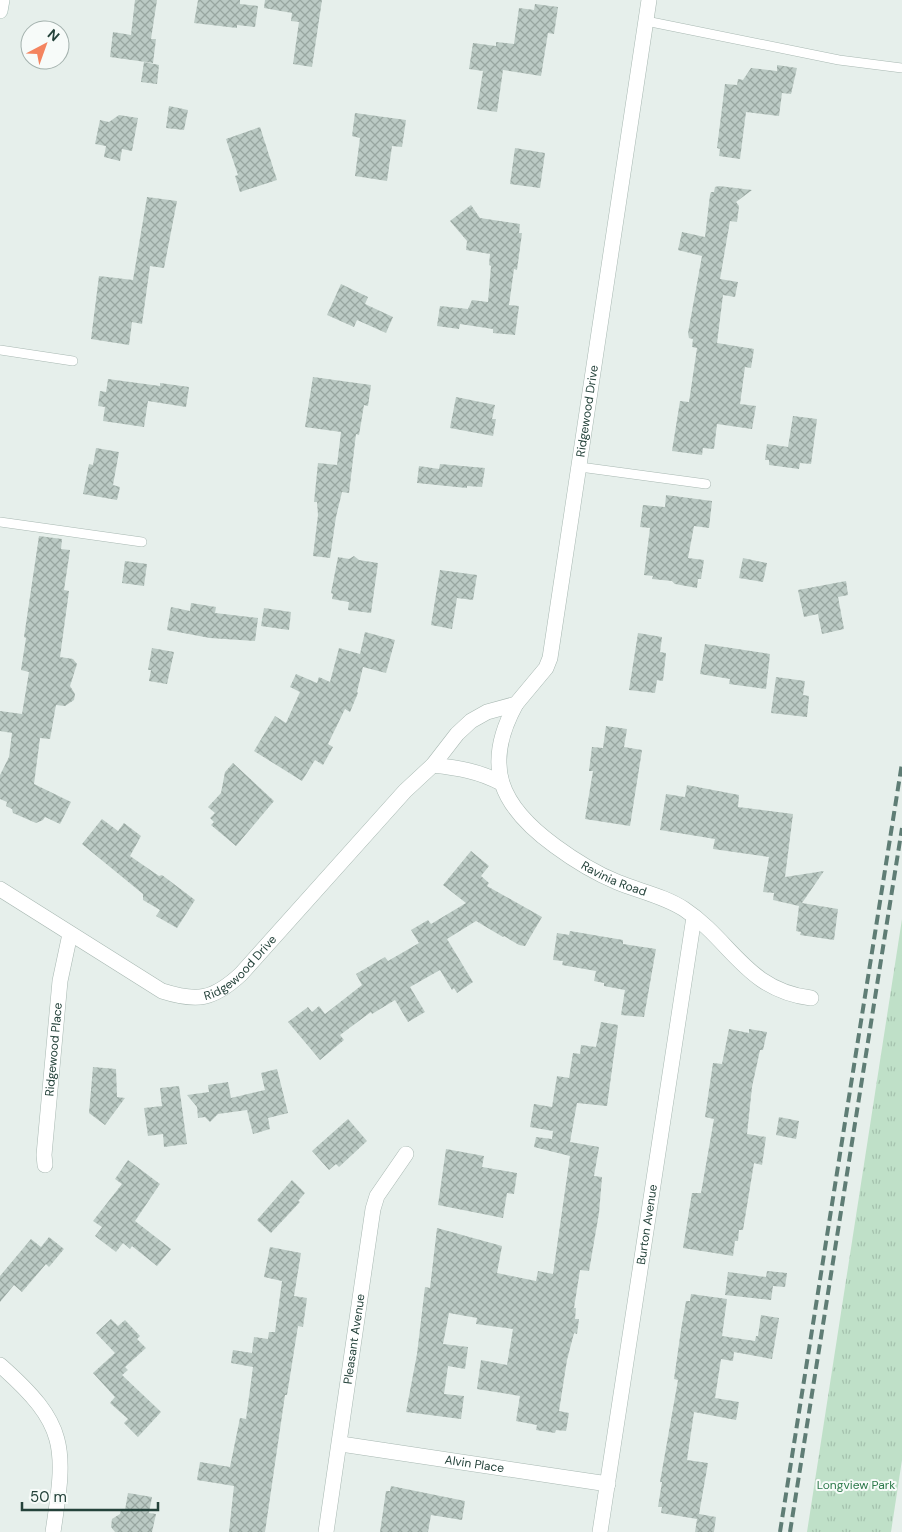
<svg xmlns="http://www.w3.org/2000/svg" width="902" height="1532" font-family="'DM Sans',sans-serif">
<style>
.grass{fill:url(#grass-tufts)}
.building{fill:url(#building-cross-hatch)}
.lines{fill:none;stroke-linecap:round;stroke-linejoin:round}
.service-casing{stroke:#a8b8b2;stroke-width:10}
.minor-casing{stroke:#a8b8b2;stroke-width:16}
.secondary-casing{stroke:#a4bbb3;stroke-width:16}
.service{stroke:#fff;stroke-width:9}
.minor{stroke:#fff;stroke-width:15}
.secondary{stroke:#fff;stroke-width:15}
.rail{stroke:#5f7d75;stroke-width:4;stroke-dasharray:10 5;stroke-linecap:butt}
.labels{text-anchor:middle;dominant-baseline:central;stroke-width:4;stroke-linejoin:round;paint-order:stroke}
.street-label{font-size:12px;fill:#24423a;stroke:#f7fbf9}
.park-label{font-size:12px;fill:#2d7a4b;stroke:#f7fbf9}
</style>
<defs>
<pattern id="grass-tufts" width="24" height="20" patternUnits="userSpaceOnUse" patternTransform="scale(1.25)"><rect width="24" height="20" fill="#bfe0c8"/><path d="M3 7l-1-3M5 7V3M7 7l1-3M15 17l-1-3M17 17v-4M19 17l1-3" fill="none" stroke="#a4c1ad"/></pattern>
<pattern id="building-cross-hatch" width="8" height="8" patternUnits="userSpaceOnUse" patternTransform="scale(1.25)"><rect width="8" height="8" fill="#bbcac4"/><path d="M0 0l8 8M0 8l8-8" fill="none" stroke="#98a6a0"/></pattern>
</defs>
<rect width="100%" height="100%" fill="#e6efeb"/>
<path class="grass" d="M902,919V1460L891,1532H807Z"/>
<path class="building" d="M135,0H157L151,39H156L153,63L110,57L113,32L131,35Z
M198,0H240V4L258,6L255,27L237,25V28L194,23Z
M265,0H322L312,67L293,64L299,22L291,21L292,13L264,8Z
M535,4L558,7L554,34L548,33L541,76L503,70L497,112L477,109L483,71L469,69L473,43L496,46V42L514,44L519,8L534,10Z
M144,62L159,65L157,84L141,82Z
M777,65L797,68L791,94L782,93L779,116L746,112L740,159L719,156L720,149L717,148L725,84L737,85L738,79L743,80L751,68L777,71Z
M169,106L188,110L184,130L166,128Z
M355,113L406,120L402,147L392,146L387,181L355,176L360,138L352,136Z
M119,115L138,118L132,151L122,149L120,161L104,157L106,146L95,144L100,120L109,122Z
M260,127L277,180L240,192L235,176L238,175L226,139Z
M515,148L545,153L540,188L510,184Z
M719,186L752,190L736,202L739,206L737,222L730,221L720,279L738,282L735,297L723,295L717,343L754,349L751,368L745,367L740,404L756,406L752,429L717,424L714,449L703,448L702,455L672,451L680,401L689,402L697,348L692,347L693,339L689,338L688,333L702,256L678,250L682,232L705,237L710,195L711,192H714L715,187Z
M147,197L177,201L164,268L150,266L142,324L132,322L129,345L91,339L99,276L133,280Z
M471,205L480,218L520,224L519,233H522L517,270L514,269L509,305L519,306L515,335L493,333V329L460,324L459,329L437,326L440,306L468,309L472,300L488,302L491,266L489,265L490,254L466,250L467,241L450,221Z
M341,284L368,297L365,304L393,317L386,333L357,320L354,327L327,315Z
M313,377L371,385L368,406L364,405L359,435L356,434L349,493L342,492L336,517L330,558L313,556L318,515L317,502H314L318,463L337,465L341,432L305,427Z
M108,379L160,386V383L189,387L186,407L148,401L144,427L103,421L105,407L98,406L100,391L106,392Z
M456,397L495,405L492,419H496L493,436L450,428Z
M793,416L817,419L811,464L800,463L799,469L769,465V460H765L767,444L788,447Z
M96,448L119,452L113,485L120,487L117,500L83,494L89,464L93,465Z
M440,464L485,468L482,487L467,486V488L417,483L419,466L439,469Z
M666,495L712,501L709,528L694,526L688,558L704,560L701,579H698L697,588L675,584L672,581L652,579L653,576L644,575L650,528L640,527L643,505L665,507Z
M39,536L62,539L61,549L70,550L64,590L69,591L60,657L73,659L77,664L70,686L75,694L74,700L65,706L56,705L50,739L40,738L34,784L71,802L60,824L45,817L43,820L36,823L13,813L12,809L6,806L7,802L0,799V775L9,757L12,733L0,731V711L22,714L29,672L21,670L26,638L24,637Z
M354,556L359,560L378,563L371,613L348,610L349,602L332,599L333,594L331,593L338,557L349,559Z
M743,558L767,563L763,582L739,578Z
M125,561L147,564L144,586L122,583Z
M440,570L477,575L473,600L457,598L452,629L431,625Z
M846,581L848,595L838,597L844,629L822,634L818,614L804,617L798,590Z
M191,603L216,607L215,613L258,618L255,641L210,638L167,630L171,607L190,611Z
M264,608L291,612L289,630L261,626Z
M365,632L395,640L386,673L363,667L357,692L358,693L350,712L345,709L328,744L333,747L323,765L315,760L302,781L254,751L275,716L286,723L300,692L290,687L296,674L317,683L319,677L330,682L339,648L360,654Z
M638,633L662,637L660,652L666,653L663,681L657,680L655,693L629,690Z
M705,644L770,654L766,689L729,684L730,679L700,674Z
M152,648L174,652L167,684L149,681L151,670H148Z
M776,677L805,681L803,695L809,696L807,717L771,713Z
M606,726L627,729L624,747L642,750L630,826L585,819L593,771H589L592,747L603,748Z
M233,763L274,801L236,846L211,825L214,822L210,818L215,813L208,807L221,793L225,772Z
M687,785L739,795L738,807L793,814L785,877L824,871L802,903L838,909L834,940L800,935L801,932L796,931L799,906L773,900L774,893L763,892L769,857L713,849L715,839L660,830L666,794L685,797Z
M102,819L118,831L124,823L141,836L130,856L159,876L162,875L195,900L177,928L156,916L160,910L143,900V894L82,844Z
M471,851L489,866L481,876L489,883L487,886L542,917L525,946L519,945L504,936L503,937L476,921L447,939L473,982L457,993L454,988L452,990L440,970L410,987L425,1012L408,1022L395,1000L372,1014L371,1012L340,1035L344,1040L320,1060L288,1022L308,1007L312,1012L319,1006L325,1014L362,985L356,974L385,957L388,961L419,943L411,930L428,920L431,924L466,903L443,885Z
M570,931L623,940V944L656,949L644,1017L621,1015L625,990L604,986V983L594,981L596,971L562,965L563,961L553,960L557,933L569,935Z
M601,1022L618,1025L607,1106L577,1103L570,1142L599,1147L594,1176L602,1177L599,1213L589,1271L580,1270L574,1308H576L575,1319H579L577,1334L574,1333L567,1360L559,1411L569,1413L566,1431L556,1430L555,1433L536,1430L537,1425L516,1421L520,1396L477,1389L481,1360L507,1365L513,1329L476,1324L477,1318L449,1313L443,1344L468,1347L465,1369L448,1366L444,1394L464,1396L461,1419L406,1412L417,1354L425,1287L430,1288L437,1228L502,1246L497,1273L536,1281L538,1271L553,1274L570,1156L534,1147L536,1137L552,1139L553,1131L530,1127L534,1104L552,1107L557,1076L569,1078L573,1053L580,1054L581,1045L596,1047Z
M729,1029L749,1033V1029L767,1032L763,1050H760L752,1087L747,1134L766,1137L762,1165L754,1163L743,1230H739L738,1241H735L733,1256L683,1248L692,1193H701L714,1119L705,1117L713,1063L722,1064Z
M93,1067L116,1069L117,1097L125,1098L105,1125L89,1113Z
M277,1069L288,1113L268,1118L270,1129L253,1134L247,1110L218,1114L210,1122L205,1117L198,1118L197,1107L187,1095L209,1092L208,1085L228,1082L231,1098L265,1090L261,1073Z
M179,1086L187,1144L164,1147L163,1134L148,1136L144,1108L162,1106L160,1088Z
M779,1117L799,1121L796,1139L776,1135Z
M348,1119L367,1141L339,1167L336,1164L329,1170L312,1151Z
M446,1149L484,1156L482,1167L517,1173L514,1194L507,1193L503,1218L438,1205Z
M128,1160L160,1184L135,1221L171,1249L157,1266L132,1246L130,1249L123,1243L116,1252L95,1236L102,1227L93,1221L122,1184L115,1179Z
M292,1180L305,1193L298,1201L300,1202L271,1233L257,1220Z
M49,1237L64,1249L49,1267L46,1264L22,1292L14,1285L0,1302V1276L31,1239L41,1247Z
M270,1247L301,1253L294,1296L307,1298L303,1327L298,1326L287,1395H285L265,1532H229L234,1486L197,1480L200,1462L230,1467L240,1418L246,1419L253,1367L231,1363L233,1350L252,1353L254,1337L268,1339L269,1332H275L282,1281L264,1277Z
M767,1271L787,1273L785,1287L773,1286L771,1300L725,1295L728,1272L766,1277Z
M691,1294L727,1299L722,1336L755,1341L756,1336H758L761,1315L779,1318L772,1359L734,1352L733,1361L721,1359L715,1398L739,1402L736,1420L694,1412L687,1460L708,1463L699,1514L716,1517L714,1532H695L697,1519L661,1513L662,1507H658L662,1482H660L678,1380L674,1379L681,1330L686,1301H690Z
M111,1319L118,1326L125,1320L140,1336L137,1339L146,1348L125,1367L128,1370L122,1375L161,1412L138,1437L124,1423L128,1419L110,1403L115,1397L93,1373L115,1353L96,1333Z
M391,1486L465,1501L462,1520L431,1515L428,1532H380L386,1491H390Z
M128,1493L152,1497L149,1513L156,1514L152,1532H115L111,1527L112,1519L120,1514L121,1509L125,1510Z"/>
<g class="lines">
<g class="service-casing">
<path id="service" d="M646,21L839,60L902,68
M0,350L73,361
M580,467L706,484
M0,522L142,542"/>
</g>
<g class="minor-casing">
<g id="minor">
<path id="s1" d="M516,704C482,766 500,806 555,846C574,860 595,873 617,882C639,891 664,896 684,909C732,941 746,990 811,998"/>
<path d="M433,765C458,768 479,771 501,783"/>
<path id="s2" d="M0,889L162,991C197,1002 213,1000 241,974L405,791L433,765L457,734L471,721L487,712L516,704L546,668L550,658L649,0"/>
<path id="s3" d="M45,1165L44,1155L60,981L70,934"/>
<path d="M0,1365C68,1425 66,1447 53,1532"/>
<path id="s4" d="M341,1444L608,1484"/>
<path id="s5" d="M326,1532L373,1209L377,1196L406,1154"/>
<path id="s6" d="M600,1532L694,917"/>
</g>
</g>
<g class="secondary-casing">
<path id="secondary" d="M0,11L2,0"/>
</g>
<use href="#service" class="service"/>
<use href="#minor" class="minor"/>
<use href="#secondary" class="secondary"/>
<path class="rail" d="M780,1532L902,763
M790,1532L902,828"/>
</g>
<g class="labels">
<g class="street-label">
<text stroke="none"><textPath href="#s2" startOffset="976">Ridgewood Drive</textPath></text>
<text stroke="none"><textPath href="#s1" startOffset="234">Ravinia Road</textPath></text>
<text stroke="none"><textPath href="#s2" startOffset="281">Ridgewood Drive</textPath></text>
<text stroke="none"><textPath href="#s3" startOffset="116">Ridgewood Place</textPath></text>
<text stroke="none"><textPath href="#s6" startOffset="311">Burton Avenue</textPath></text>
<text stroke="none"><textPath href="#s5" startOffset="195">Pleasant Avenue</textPath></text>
<text stroke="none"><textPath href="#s4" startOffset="135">Alvin Place</textPath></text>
</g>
<g class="park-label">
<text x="856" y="1485">Longview Park</text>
</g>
</g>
<g transform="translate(45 45) rotate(41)"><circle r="24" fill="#f7fbf9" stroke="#a3b1ad"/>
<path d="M0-4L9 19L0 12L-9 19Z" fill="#f4845f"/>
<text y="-8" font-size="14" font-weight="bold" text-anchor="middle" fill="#24423a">N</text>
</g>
<path d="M22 1502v8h136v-8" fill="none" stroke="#24423a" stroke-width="2.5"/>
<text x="30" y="1502" font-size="15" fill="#24423a" stroke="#f7fbf9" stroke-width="4" paint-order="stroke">50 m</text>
</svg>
